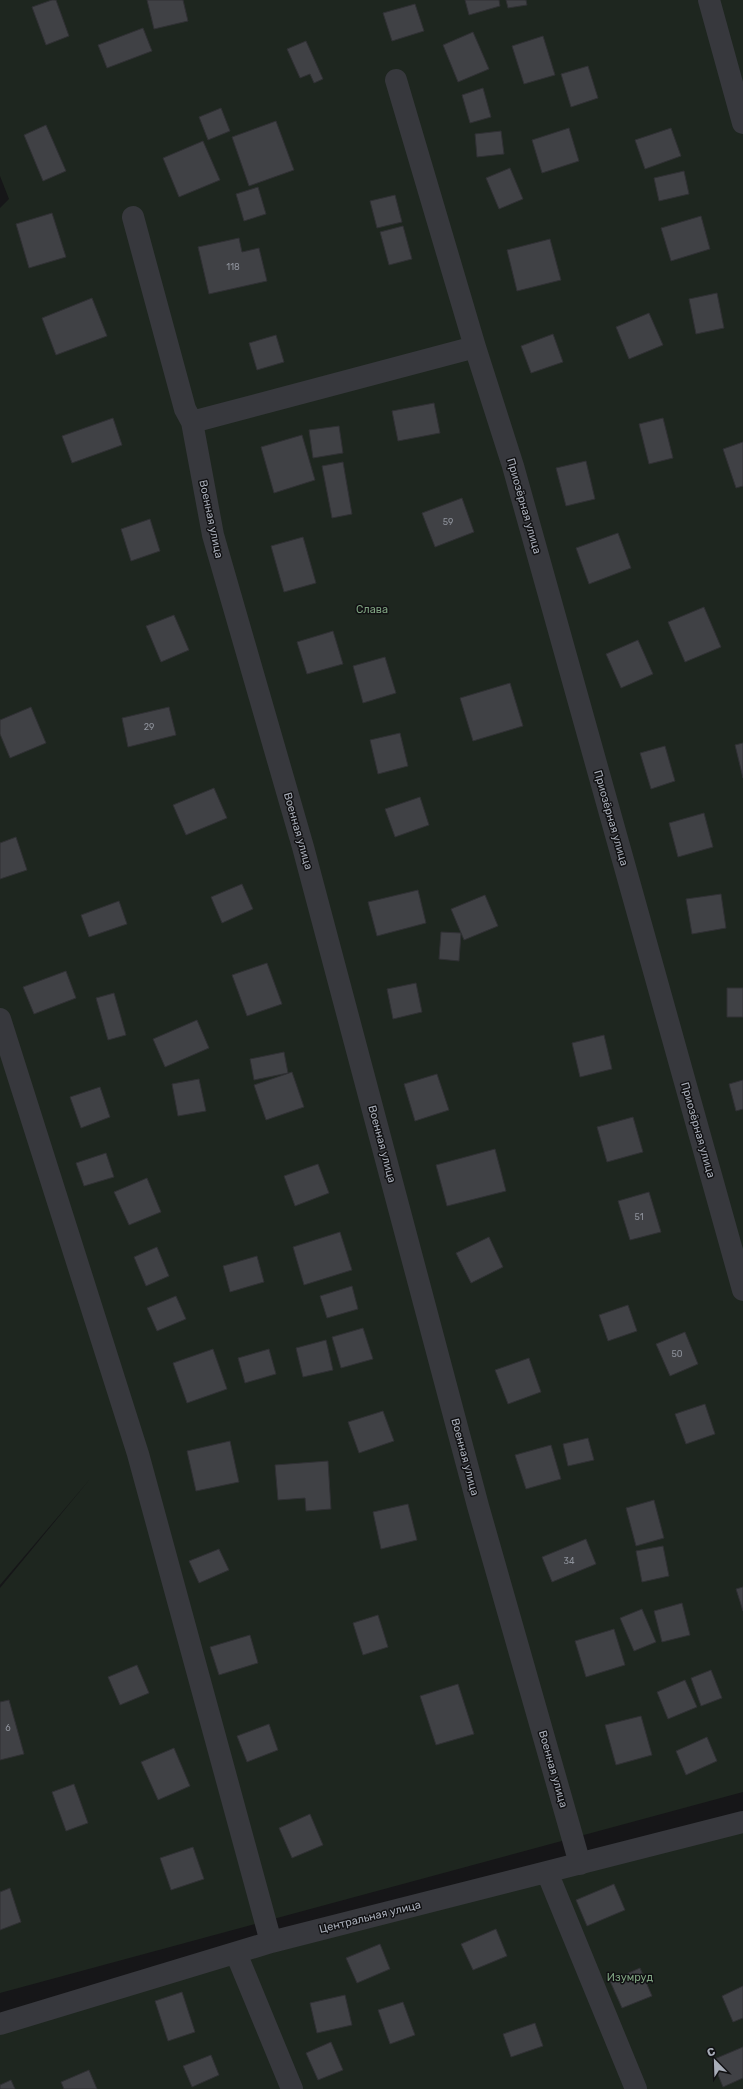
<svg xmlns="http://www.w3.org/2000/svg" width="743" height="2089" font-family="Rubik,sans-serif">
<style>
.green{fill:#1e261f}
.building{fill:#404145;stroke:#303034}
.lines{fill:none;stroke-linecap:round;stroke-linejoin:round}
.minor{stroke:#37383d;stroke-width:22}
.labels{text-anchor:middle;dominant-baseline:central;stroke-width:3;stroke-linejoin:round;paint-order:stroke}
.number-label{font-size:9px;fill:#8e929b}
.street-label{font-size:11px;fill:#a8adb8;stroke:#111113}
.park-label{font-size:11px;fill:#7fa381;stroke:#111113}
</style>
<rect width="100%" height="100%" fill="#161618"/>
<path class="green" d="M0,0H743V1792L0,1993V1588L90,1479L0,1585V208L9,199L0,176Z
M743,1832V2089H0V2032L270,1953Z"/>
<path class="building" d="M52,0H56L69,36L46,45L32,7Z
M147,0H183L188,21L154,29Z
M465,0H499L500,6L469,15Z
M506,0H526L527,5L508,8Z
M415,4L424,31L392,41L383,13Z
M143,28L152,51L107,68L98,45Z
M473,32L489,69L458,82L443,45Z
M543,36L555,75L524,84L512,46Z
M306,41L323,79L314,83L310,74L300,78L287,49Z
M588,66L598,98L571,107L561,74Z
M483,88L491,117L470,123L462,95Z
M221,108L230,131L208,140L199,117Z
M276,121L294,170L249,186L232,137Z
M46,125L66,171L43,181L24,135Z
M569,128L579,161L542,173L532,140Z
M671,128L681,156L645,169L635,140Z
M501,131L504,154L477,157L475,134Z
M203,141L220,180L179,197L163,158Z
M510,168L523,199L499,209L486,178Z
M684,171L689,194L659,201L654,178Z
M258,187L266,214L244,221L236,194Z
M395,195L402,222L377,228L370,201Z
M52,213L66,257L29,268L16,224Z
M701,216L710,249L671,261L661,228Z
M403,226L412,259L389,265L380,232Z
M239,238L242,252L259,248L267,281L209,294L198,247Z
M550,239L561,280L517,291L507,250Z
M717,293L724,328L696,334L689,299Z
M92,298L107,336L56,355L42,318Z
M649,313L663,345L629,359L616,327Z
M553,334L563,362L531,373L521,346Z
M276,335L284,362L257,370L249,343Z
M434,403L440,433L398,441L392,411Z
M113,418L122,445L72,463L62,436Z
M663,418L673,458L649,464L639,424Z
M339,426L343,453L313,458L309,430Z
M302,435L315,480L274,493L261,447Z
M743,442V486L736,488L723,449Z
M586,461L595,499L566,506L556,468Z
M343,462L352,514L332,518L322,466Z
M462,498L474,532L435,547L422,513Z
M150,519L160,551L131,561L121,529Z
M618,533L631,568L589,584L576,548Z
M303,537L316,583L284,592L271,546Z
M704,607L721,647L685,662L668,622Z
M174,615L189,650L161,662L146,626Z
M333,631L343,664L307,674L297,642Z
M638,640L653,674L621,688L606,654Z
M385,657L396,693L363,703L353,666Z
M510,683L523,726L473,741L460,698Z
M31,707L46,743L10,758L0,734V720Z
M169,707L176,735L128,747L122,718Z
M400,733L408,766L378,774L370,740Z
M743,743V778L735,745Z
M665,746L675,781L651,789L640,753Z
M214,788L227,818L186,835L173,805Z
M420,797L429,825L395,837L385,809Z
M704,813L713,847L678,857L669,823Z
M16,837L27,870L0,879V843Z
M242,884L253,909L222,923L211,897Z
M418,890L426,923L377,936L368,902Z
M721,894L726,928L692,934L686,899Z
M485,895L498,926L464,940L451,909Z
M119,901L127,924L89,937L81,915Z
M441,932L461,933L459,961L439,959Z
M267,963L282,1004L247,1016L232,975Z
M66,971L76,998L34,1014L23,987Z
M416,983L422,1012L393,1019L387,989Z
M727,988H743V1017H727Z
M114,993L126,1035L108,1040L96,998Z
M197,1020L209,1048L165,1067L153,1039Z
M604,1035L612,1069L580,1077L572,1043Z
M284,1052L288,1073L254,1080L250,1059Z
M292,1072L304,1107L266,1120L254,1085Z
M437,1074L449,1110L415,1121L404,1084Z
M199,1079L206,1111L178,1116L172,1084Z
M743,1080V1109L736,1111L729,1084Z
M100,1087L110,1117L81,1128L70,1097Z
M633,1117L643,1152L607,1162L597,1127Z
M495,1149L506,1191L447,1206L436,1165Z
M106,1153L114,1177L84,1186L76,1163Z
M318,1164L329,1193L295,1206L284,1176Z
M147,1178L161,1212L129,1225L114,1192Z
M649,1192L661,1232L630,1240L618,1201Z
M340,1232L352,1270L304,1285L293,1247Z
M489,1237L503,1267L471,1283L456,1253Z
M157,1247L169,1276L146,1286L134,1257Z
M257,1256L264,1282L230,1292L223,1266Z
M352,1286L358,1309L327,1318L320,1296Z
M176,1296L186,1319L157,1331L147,1308Z
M628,1305L637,1331L608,1341L599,1315Z
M363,1328L373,1359L341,1368L332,1337Z
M685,1332L698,1364L670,1376L656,1344Z
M326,1340L333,1370L303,1377L296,1348Z
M213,1349L227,1389L187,1403L173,1363Z
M269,1349L276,1374L245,1383L238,1358Z
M529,1358L541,1392L508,1404L495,1370Z
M705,1404L715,1434L686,1444L675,1414Z
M383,1411L394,1441L359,1453L348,1422Z
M588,1438L594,1460L568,1466L563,1444Z
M230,1441L239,1482L196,1491L187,1451Z
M551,1445L561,1479L526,1489L515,1455Z
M328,1461L331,1509L306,1511L305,1498L278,1500L275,1465Z
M654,1500L664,1538L636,1546L626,1508Z
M408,1504L417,1540L381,1549L373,1512Z
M586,1539L596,1564L552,1582L542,1557Z
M663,1546L669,1576L642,1582L636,1551Z
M219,1549L229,1570L199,1583L189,1561Z
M743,1587V1611L736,1589Z
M682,1603L690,1635L662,1642L654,1611Z
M642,1609L656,1642L634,1651L620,1618Z
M378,1615L388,1647L363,1655L353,1623Z
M614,1629L625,1665L586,1677L575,1641Z
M250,1635L258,1663L219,1675L210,1647Z
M137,1665L149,1693L120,1705L108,1677Z
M711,1670L722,1698L701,1706L691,1678Z
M685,1680L697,1707L668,1719L657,1692Z
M458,1684L474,1734L436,1745L420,1696Z
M9,1700L24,1754L0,1760V1702Z
M641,1716L652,1755L616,1765L605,1725Z
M269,1724L278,1750L247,1762L237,1736Z
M707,1737L717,1761L686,1775L676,1751Z
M174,1748L190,1786L158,1800L141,1762Z
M74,1784L88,1823L66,1831L52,1792Z
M310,1814L323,1845L292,1858L279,1828Z
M193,1847L204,1879L171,1890L160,1858Z
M614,1884L625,1910L587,1926L576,1900Z
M10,1888L21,1922L0,1930V1892Z
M496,1929L507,1956L473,1970L461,1944Z
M380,1944L390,1969L357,1983L346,1958Z
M640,1968L652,1996L622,2008L610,1981Z
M743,1986V2018L733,2022L722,1996Z
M182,1992L195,2032L168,2041L155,2001Z
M345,1995L352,2025L317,2033L310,2003Z
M403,2002L415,2035L390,2044L378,2010Z
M535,2023L543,2046L511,2057L503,2034Z
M331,2042L343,2070L318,2080L306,2053Z
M743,2047V2078L723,2087L712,2060Z
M211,2055L219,2075L192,2087L183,2066Z
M89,2070L97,2089H64L61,2082Z
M11,2080L15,2089H0V2085Z"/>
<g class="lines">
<path class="minor" d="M709,0L743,123
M396,80L475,347L513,466L743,1290
M133,217L185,409L192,422L213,535L303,847L478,1506L580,1864
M192,422L475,347
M0,1019L138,1454L271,1942
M547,1872L636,2089
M236,1953L292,2089
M0,2024L271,1942L743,1822"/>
</g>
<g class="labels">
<g class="number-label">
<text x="233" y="267">118</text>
<text x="448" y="522">59</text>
<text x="149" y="727">29</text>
<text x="639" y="1217">51</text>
<text x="677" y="1354">50</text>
<text x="569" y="1561">34</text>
<text x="8" y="1728">6</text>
</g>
<g class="street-label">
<text transform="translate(524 506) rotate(74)">Приозёрная улица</text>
<text transform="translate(211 519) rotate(78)">Военная улица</text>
<text transform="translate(611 818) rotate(74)">Приозёрная улица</text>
<text transform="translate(298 831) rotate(74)">Военная улица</text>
<text transform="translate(698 1130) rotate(74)">Приозёрная улица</text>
<text transform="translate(382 1144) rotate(75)">Военная улица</text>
<text transform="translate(465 1457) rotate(75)">Военная улица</text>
<text transform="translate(553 1769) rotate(74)">Военная улица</text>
<text transform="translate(370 1917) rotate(-14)">Центральная улица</text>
</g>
<g class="park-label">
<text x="372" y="609">Слава</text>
<text x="630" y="1977">Изумруд</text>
</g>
</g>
<g transform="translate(715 2061) rotate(337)" stroke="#111113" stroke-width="3" paint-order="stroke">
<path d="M0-3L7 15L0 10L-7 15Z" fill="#a8adb8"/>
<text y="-6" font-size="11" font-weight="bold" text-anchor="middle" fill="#a8adb8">С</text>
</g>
</svg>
